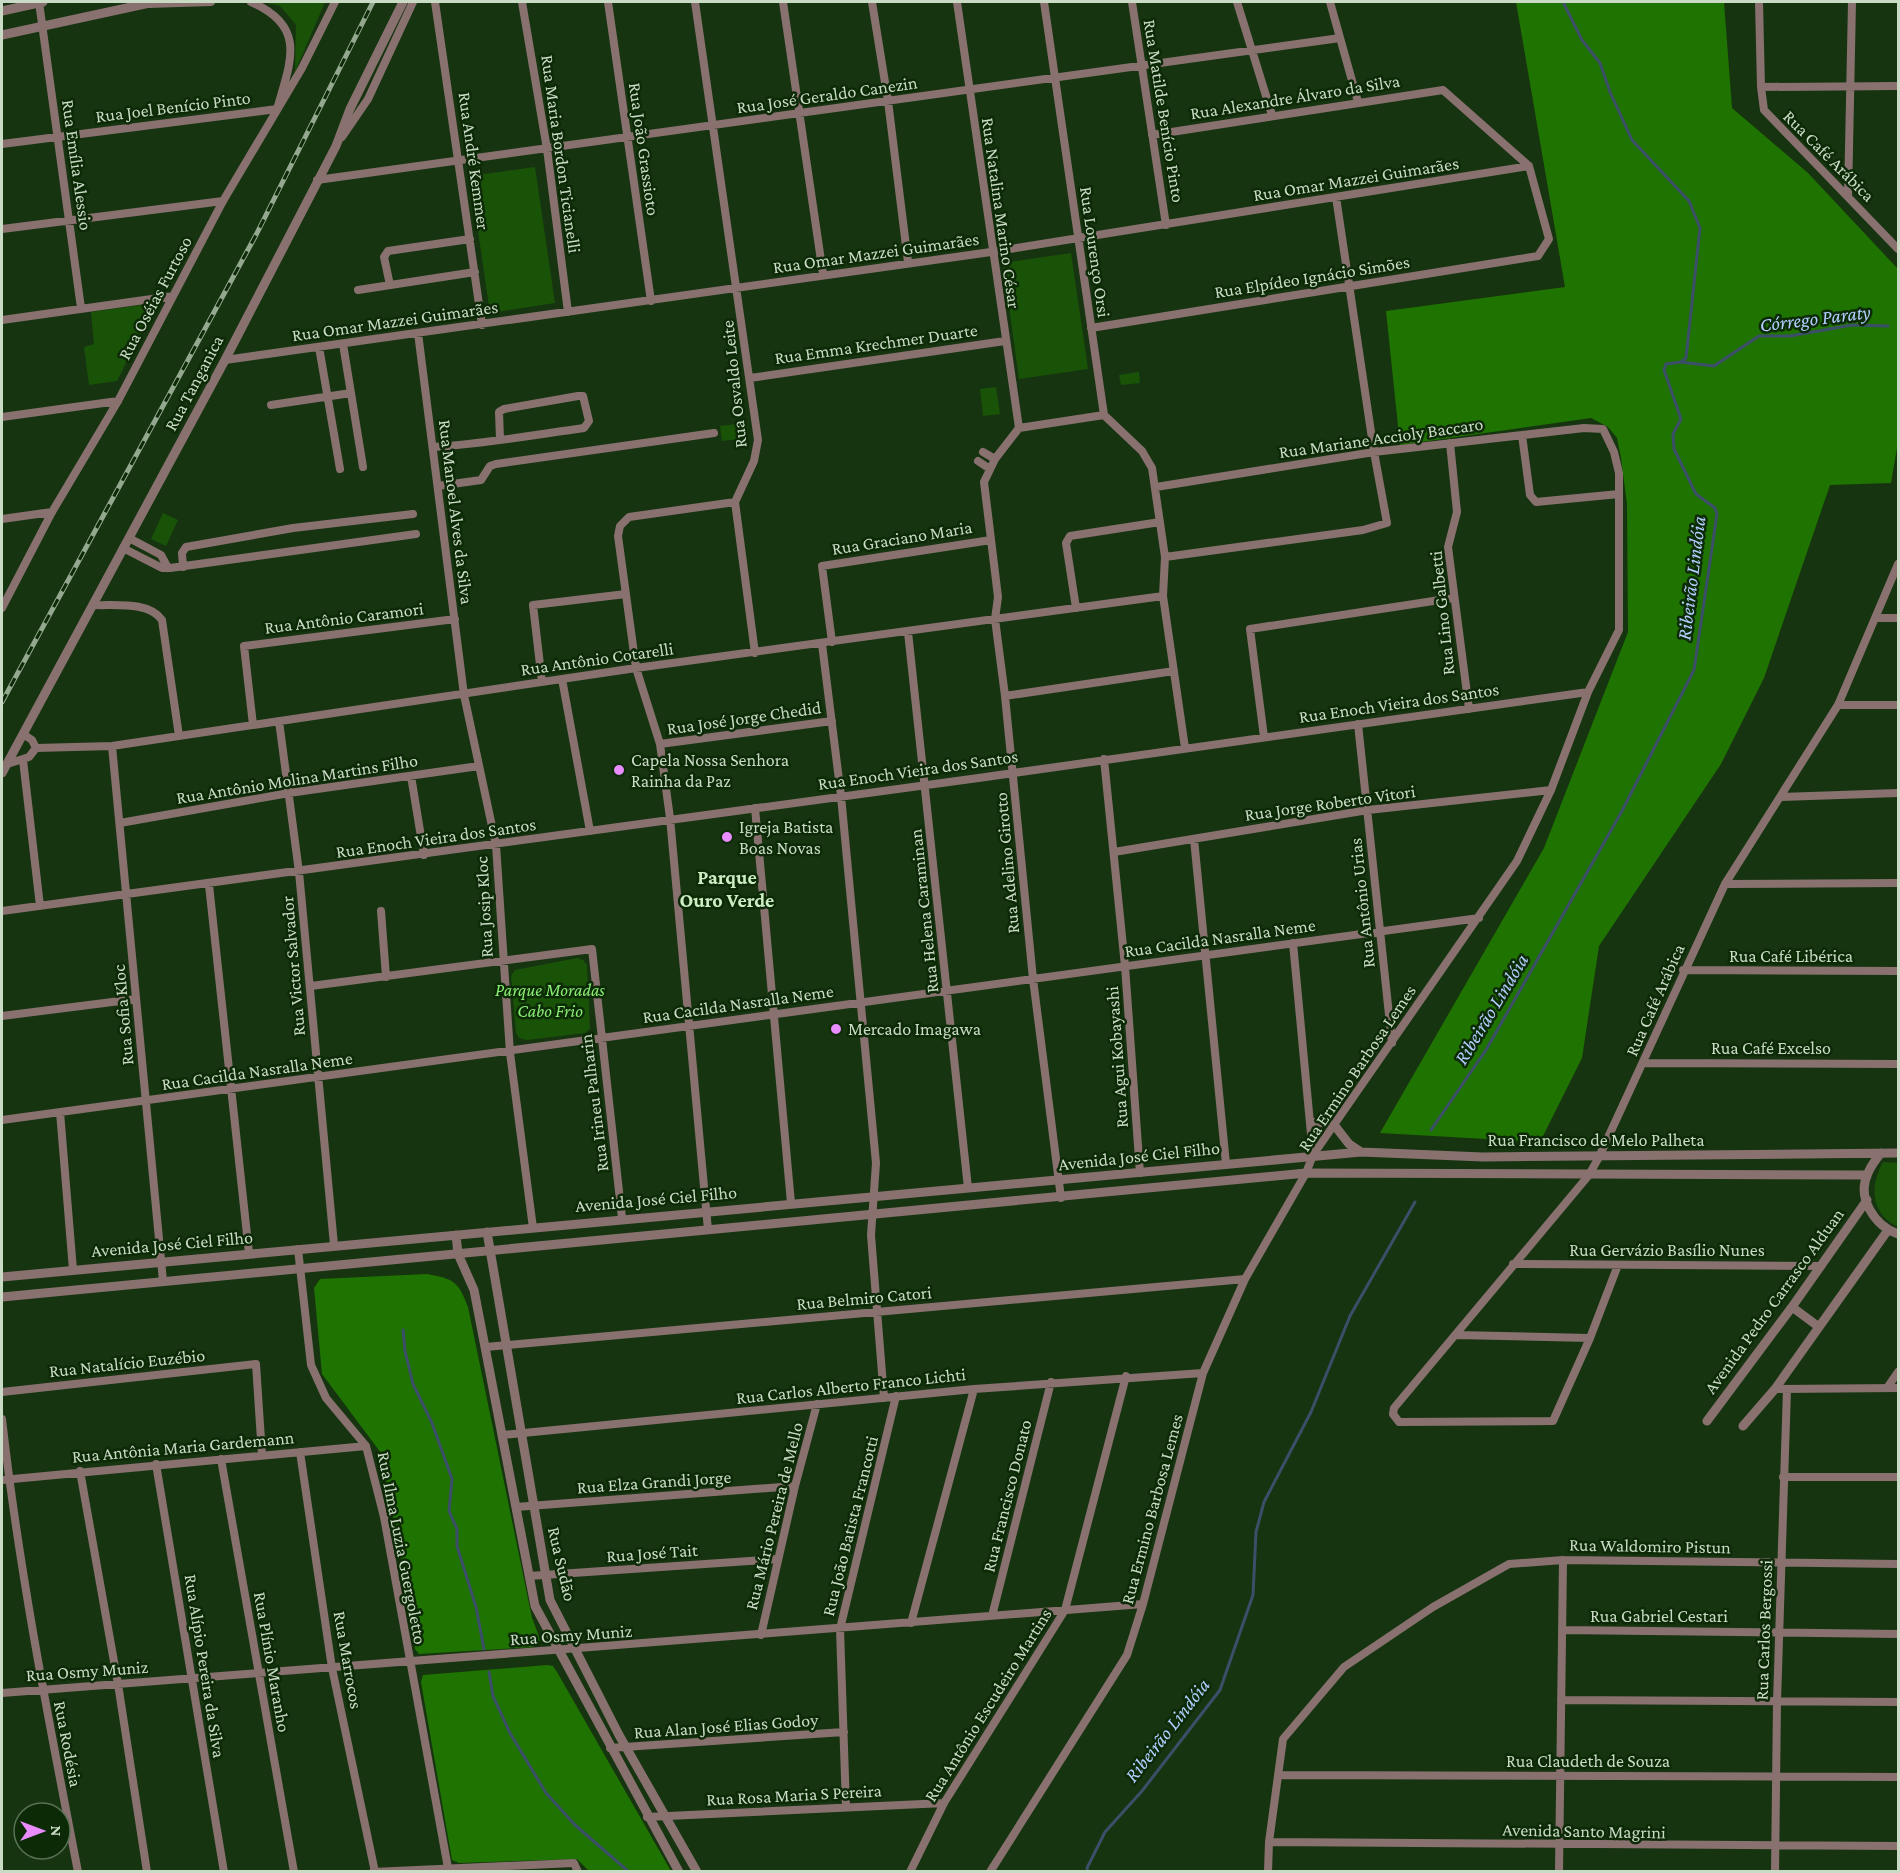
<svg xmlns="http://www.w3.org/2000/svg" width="1900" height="1873" font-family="'Crimson Pro',serif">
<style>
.green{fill:#195308}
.forest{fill:#1f7301}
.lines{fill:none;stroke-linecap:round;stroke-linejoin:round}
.stream{stroke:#3c4f69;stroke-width:3}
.minor{stroke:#897170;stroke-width:8}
.tertiary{stroke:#897170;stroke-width:9}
.rail-casing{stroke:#93a88e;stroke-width:5}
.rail{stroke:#0d2a07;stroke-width:3;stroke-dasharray:9;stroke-linecap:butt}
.poi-dot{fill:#e98dfe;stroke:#0d2a07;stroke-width:2}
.labels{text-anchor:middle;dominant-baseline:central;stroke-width:5;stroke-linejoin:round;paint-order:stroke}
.street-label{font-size:18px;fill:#c9dac5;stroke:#0d2a07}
.poi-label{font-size:18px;fill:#c9dac5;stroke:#0d2a07;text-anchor:start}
.park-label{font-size:18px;font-style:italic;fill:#89ed73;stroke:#0d2a07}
.water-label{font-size:20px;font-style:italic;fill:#b1cfff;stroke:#0d2a07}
.neighbourhood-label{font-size:20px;font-weight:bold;fill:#cbeec3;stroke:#0d2a07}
</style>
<rect width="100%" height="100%" fill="#173411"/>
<path class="green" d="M263,2H325L295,72L296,25L280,6Z
M535,167L555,303L490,313L470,176Z
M1071,253L1088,369L1019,379L1003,263Z
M156,303L117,381L89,385L84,347L94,344L91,312Z
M1139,372L1140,383L1121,385L1119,375Z
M996,387L1000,414L983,416L980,389Z
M747,423L748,438L722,441L720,426Z
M163,513L178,520L166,546L151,539Z
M577,958L583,960L587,965L590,1029L585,1033L527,1040L519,1038L516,1032L511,976L515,970Z
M1883,1162L1898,1163V1227C1871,1214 1869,1187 1883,1162Z"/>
<path class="forest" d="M1516,2H1724L1732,108L1808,173L1898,269V442L1891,483L1830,485L1764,678L1721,764L1599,946L1582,1058L1540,1142L1380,1133L1544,848L1628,632L1627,504L1621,458L1617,438L1608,427L1591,418L1400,445L1386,311L1565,287Z
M427,1274C454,1279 458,1281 468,1307L532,1618L540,1639L539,1644L533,1647L419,1654L415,1649V1635L381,1453L322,1374L314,1288L320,1279Z
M547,1665L553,1666L557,1672L671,1871H589L577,1859L459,1863L452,1860L421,1682L423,1675Z"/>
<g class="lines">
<path class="stream" d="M1681,362L1714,366L1759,336H1790L1852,325L1888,326
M1431,1130L1486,1050L1622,811L1694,670L1717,514L1715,508L1696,494L1674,449L1673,434L1681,419L1664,370L1666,364L1681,362L1686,358L1700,228L1689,201L1632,140L1610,92L1600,63L1582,40L1563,2
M403,1330L405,1351L413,1384L432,1423L452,1479L449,1511L457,1529V1546L476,1607L484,1649
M489,1672L493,1696L510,1733L546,1793L575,1825L629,1872
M1088,1872L1087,1868L1105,1832L1142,1791L1220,1690L1253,1595L1256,1532L1264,1502L1311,1412L1350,1316L1415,1202"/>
<path class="minor" d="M39,2L81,308
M435,2L482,325
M522,2L547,149L568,312
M608,2L651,301
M695,2L758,440L754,461L735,502L755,653
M783,2L823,274
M872,2L888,101L908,262
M957,2L1019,428
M1044,2L1104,415L1142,451L1152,468L1165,557L1163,596L1185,748
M1132,2L1166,225
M1237,2L1272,115
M1330,2L1358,102
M1759,2L1761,87L1764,110L1898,249
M148,4L211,2
M1761,87L1898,86
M342,137L368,99L413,2
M2,144L277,109C291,61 307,26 251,2
M317,180L1340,38
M1848,197L1852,2
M2,229L223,201
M390,285L384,257L388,251L470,239
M358,290L475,272
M2,320L173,296
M1091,328L1538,256L1549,239L1529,166L1443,90L1152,135
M418,333L464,695L496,845L510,1053L533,1228
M343,344L363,467
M319,347L340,469
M225,360L991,252L1529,166
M750,378L1005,341
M271,405L351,393
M2,417L118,401
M1019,428L995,459L984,482L998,597L995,619L1005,696L1033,979L1061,1198
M1019,428L1104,415
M1522,435L1530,495L1536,502L1619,494
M1450,443L1457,512L1448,547L1469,709
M433,447C483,444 534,435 584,428L589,421L583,396H578L504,409L499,412L500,439
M983,452L995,459
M978,461L990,469
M438,486L481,480L490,466L496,464L714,433
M2,519L52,512
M129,538L161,555L168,568
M123,548L162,568H170L416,534
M1165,557L1363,530L1387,523L1374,452L1336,197
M183,567L182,553L186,547L293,528L413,514
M93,605C115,606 149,601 162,620L179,736
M2,608L52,512L118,401L223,201L302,68L335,2
M1076,608L1066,543L1070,536L1160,522
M1876,618H1898
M908,632L968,1188
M832,642L822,566L991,540
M822,644L841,796L876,1163L871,1235L884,1398
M562,679L590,831
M542,682L533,605L626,594
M1005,696L1174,671
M1838,705H1898
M279,721L299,872L334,1245
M1358,724L1392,1043
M253,725L244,646L455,619
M1264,737L1250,629L1453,598
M660,744L832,721
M112,746L163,1281
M36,748L112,746L636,668L1163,596
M1104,759L1125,966L1140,1173
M23,760L40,906
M7,764L29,757L36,748L32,740L23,734
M411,776L424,855
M1781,797L1898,793
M755,808L791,1203
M120,823L289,793L479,766
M1194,839L1226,1164
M1114,852L1368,810L1551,790
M1725,884L1898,883
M209,885L249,1253
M2,911C530,838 1060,769 1588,692
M381,911L386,977
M1293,943L1313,1155
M1683,970L1898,971
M311,986L592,949L622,1218
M2,1016L136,999
M1643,1063L1898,1064
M60,1112L73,1270
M2,1120L1479,918
M1310,1120L1318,1124L1335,1126
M708,1230L670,818L660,744L636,668L618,536L620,526L629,517L735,502
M298,1249L311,1365L326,1398L366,1446L384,1517L448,1868
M1513,1264L1821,1266
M1618,1265L1590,1338L1553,1421L1399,1422L1393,1414L1394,1408L1589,1175L1599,1157L1725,884L1838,705L1898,564
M1456,1335L1590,1338
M486,1347L1245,1279
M1887,1388L1898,1372
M1775,1389L1898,1388
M2,1392L256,1364L262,1455
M2,1419C19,1571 49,1722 78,1872
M502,1435L974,1389L1203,1373
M300,1452L332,1668L375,1872
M221,1459L294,1872
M156,1464L224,1872
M80,1471L118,1684L147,1872
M1783,1477H1898
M2,1480L366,1446
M516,1507L795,1486
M529,1576L777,1559
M992,1616L1051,1382
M911,1623L974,1389
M1562,1630L1898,1634
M761,1635L795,1486L817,1404
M2,1693L1143,1604
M1561,1700L1898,1702
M610,1748L844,1732
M1278,1775L1898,1777
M846,1807L840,1629L896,1396
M647,1817L944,1803
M1269,1842L1898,1846
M373,1872L574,1863L578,1872
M910,1872L944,1803L1065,1610L1126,1376
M990,1872L1127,1655L1143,1604L1203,1373L1245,1279L1306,1173L1313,1155L1517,861L1551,790L1588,692L1619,630V473L1614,452L1603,429L1584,428L1374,452L1156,487
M1268,1872L1269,1842L1283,1739L1344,1667L1433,1607L1509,1564L1563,1560L1898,1564
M1559,1872L1563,1560
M1775,1872L1777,1702L1787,1389"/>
<path class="tertiary" d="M2,11L43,2
M2,35L154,2
M2,773L225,360L336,146L350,109L403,2
M1335,1126L1349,1144L1361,1152
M1881,1153C1876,1159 1871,1166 1868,1173C1856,1198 1875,1226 1898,1234
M487,1232L550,1600L619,1735L697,1872
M456,1235L458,1254L474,1290L535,1606L679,1872
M2,1277L1361,1152L1483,1157L1898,1153
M2,1297L1306,1173L1867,1175
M1792,1307L1819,1327
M1707,1421L1792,1307L1867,1200
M1743,1426L1775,1389L1888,1230"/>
<g class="rail-casing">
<path id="rail" d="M2,702L256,235L373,2"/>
</g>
<use href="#rail" class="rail"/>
</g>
<g class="poi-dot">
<circle cx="619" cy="770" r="6"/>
<circle cx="727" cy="837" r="6"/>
<circle cx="836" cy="1029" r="6"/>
</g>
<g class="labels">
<g class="street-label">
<text transform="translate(827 95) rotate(-8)">Rua José Geraldo Canezin</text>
<text transform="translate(1295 97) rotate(-9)">Rua Alexandre Álvaro da Silva</text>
<text transform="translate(173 107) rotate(-7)">Rua Joel Benício Pinto</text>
<text transform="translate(1164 111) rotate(81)">Rua Matilde Benício Pinto</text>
<text transform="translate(644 149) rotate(82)">Rua João Grassioto</text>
<text transform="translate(561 154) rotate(82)">Rua Maria Bordon Ticianelli</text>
<text transform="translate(1829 156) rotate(45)">Rua Café Arábica</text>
<text transform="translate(474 161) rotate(82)">Rua André Kemmer</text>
<text transform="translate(77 165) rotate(82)">Rua Emília Alessio</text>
<text transform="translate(1356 179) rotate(-9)">Rua Omar Mazzei Guimarães</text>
<text transform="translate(1001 213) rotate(82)">Rua Natalina Marino César</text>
<text transform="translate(1095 252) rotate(82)">Rua Lourenço Orsi</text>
<text transform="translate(876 253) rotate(-8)">Rua Omar Mazzei Guimarães</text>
<text transform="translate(1312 277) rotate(-9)">Rua Elpídeo Ignácio Simões</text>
<text transform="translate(155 298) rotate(-62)">Rua Oséias Furtoso</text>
<text transform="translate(395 321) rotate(-8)">Rua Omar Mazzei Guimarães</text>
<text transform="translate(876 344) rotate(-8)">Rua Emma Krechmer Duarte</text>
<text transform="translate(194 383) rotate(-62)">Rua Tanganica</text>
<text transform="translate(734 384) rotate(-96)">Rua Osvaldo Leite</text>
<text transform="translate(1381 438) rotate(-8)">Rua Mariane Accioly Baccaro</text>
<text transform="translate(456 512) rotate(83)">Rua Manoel Alves da Silva</text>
<text transform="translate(902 538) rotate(-9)">Rua Graciano Maria</text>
<text transform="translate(1442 613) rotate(-96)">Rua Lino Galbetti</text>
<text transform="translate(344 618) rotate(-7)">Rua Antônio Caramori</text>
<text transform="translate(597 659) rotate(-8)">Rua Antônio Cotarelli</text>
<text transform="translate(1399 703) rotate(-8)">Rua Enoch Vieira dos Santos</text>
<text transform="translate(744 718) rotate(-8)">Rua José Jorge Chedid</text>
<text transform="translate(918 770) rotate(-8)">Rua Enoch Vieira dos Santos</text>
<text transform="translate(297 779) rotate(-9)">Rua Antônio Molina Martins Filho</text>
<text transform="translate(1330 803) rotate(-8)">Rua Jorge Roberto Vitori</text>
<text transform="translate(436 838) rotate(-8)">Rua Enoch Vieira dos Santos</text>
<text transform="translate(1007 863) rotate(-95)">Rua Adelino Girotto</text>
<text transform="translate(1362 903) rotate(-96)">Rua Antônio Urias</text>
<text transform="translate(484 907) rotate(-93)">Rua Josip Kloc</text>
<text transform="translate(924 911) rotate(-96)">Rua Helena Caraminan</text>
<text transform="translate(1220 938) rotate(-8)">Rua Cacilda Nasralla Neme</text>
<text x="1791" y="956">Rua Café Libérica</text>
<text transform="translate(293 966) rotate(-95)">Rua Victor Salvador</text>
<text transform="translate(1655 1000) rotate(-66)">Rua Café Arábica</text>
<text transform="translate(738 1004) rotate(-8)">Rua Cacilda Nasralla Neme</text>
<text transform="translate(123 1015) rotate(-95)">Rua Sofia Kloc</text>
<text x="1771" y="1048">Rua Café Excelso</text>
<text transform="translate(1117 1057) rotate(-94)">Rua Agui Kobayashi</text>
<text transform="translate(1357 1068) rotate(-56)">Rua Ermino Barbosa Lemes</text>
<text transform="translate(257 1071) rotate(-8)">Rua Cacilda Nasralla Neme</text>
<text transform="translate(594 1103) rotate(-97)">Rua Irineu Palharin</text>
<text x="1596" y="1140">Rua Francisco de Melo Palheta</text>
<text transform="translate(1139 1156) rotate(-6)">Avenida José Ciel Filho</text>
<text transform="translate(656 1199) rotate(-5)">Avenida José Ciel Filho</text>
<text transform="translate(172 1244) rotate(-5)">Avenida José Ciel Filho</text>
<text x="1667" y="1250">Rua Gervázio Basílio Nunes</text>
<text transform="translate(864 1298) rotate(-5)">Rua Belmiro Catori</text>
<text transform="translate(1774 1301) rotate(-54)">Avenida Pedro Carrasco Alduan</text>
<text transform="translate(127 1363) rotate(-6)">Rua Natalício Euzébio</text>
<text transform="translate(851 1386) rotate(-6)">Rua Carlos Alberto Franco Lichti</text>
<text transform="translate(183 1447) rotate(-5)">Rua Antônia Maria Gardemann</text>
<text transform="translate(654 1482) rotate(-4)">Rua Elza Grandi Jorge</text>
<text transform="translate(1007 1496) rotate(-76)">Rua Francisco Donato</text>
<text transform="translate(1152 1509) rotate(-75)">Rua Ermino Barbosa Lemes</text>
<text transform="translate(774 1516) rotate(-76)">Rua Mário Pereira de Mello</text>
<text transform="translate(850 1526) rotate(-76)">Rua João Batista Francotti</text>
<text transform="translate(1650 1546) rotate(1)">Rua Waldomiro Pistun</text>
<text transform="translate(402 1548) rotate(79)">Rua Ilma Luzia Guergoletto</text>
<text transform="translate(652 1553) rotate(-4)">Rua José Tait</text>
<text transform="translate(562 1564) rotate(77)">Rua Sudão</text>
<text x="1659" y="1616">Rua Gabriel Cestari</text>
<text transform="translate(1764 1630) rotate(-88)">Rua Carlos Bergossi</text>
<text transform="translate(571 1635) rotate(-4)">Rua Osmy Muniz</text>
<text transform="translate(348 1660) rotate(80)">Rua Marrocos</text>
<text transform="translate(272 1662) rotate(80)">Rua Plínio Maranho</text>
<text transform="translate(205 1666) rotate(81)">Rua Alípio Pereira da Silva</text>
<text transform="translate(87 1671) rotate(-4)">Rua Osmy Muniz</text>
<text transform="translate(988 1705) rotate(-58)">Rua Antônio Escudeiro Martins</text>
<text transform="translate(726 1726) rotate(-4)">Rua Alan José Elias Godoy</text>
<text transform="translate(68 1744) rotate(79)">Rua Rodésia</text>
<text x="1588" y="1761">Rua Claudeth de Souza</text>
<text transform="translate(794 1795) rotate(-3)">Rua Rosa Maria S Pereira</text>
<text transform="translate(1584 1831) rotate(1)">Avenida Santo Magrini</text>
</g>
<g class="poi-label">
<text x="631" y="760">Capela Nossa Senhora<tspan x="631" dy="21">Rainha da Paz</tspan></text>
<text x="739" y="827">Igreja Batista<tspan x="739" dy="21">Boas Novas</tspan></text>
<text x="848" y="1029">Mercado Imagawa</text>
</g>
<g class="park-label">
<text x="550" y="990">Parque Moradas<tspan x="550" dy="21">Cabo Frio</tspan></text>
</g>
<g class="water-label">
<text transform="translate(1815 318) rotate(-7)">Córrego Paraty</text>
<text transform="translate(1691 578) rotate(-83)">Ribeirão Lindóia</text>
<text transform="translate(1491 1009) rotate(-59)">Ribeirão Lindóia</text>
<text transform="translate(1167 1730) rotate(-52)">Ribeirão Lindóia</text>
</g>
<g class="neighbourhood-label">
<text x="727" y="877">Parque<tspan x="727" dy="23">Ouro Verde</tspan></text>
</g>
</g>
<rect width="1900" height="1873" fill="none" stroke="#c9dac5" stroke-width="6"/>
<g transform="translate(42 1831) rotate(90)"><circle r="28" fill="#0d2a07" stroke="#587053" stroke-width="1.5"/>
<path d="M0-4.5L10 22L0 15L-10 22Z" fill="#e98dfe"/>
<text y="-9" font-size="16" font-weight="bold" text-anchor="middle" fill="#c9dac5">N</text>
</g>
</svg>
